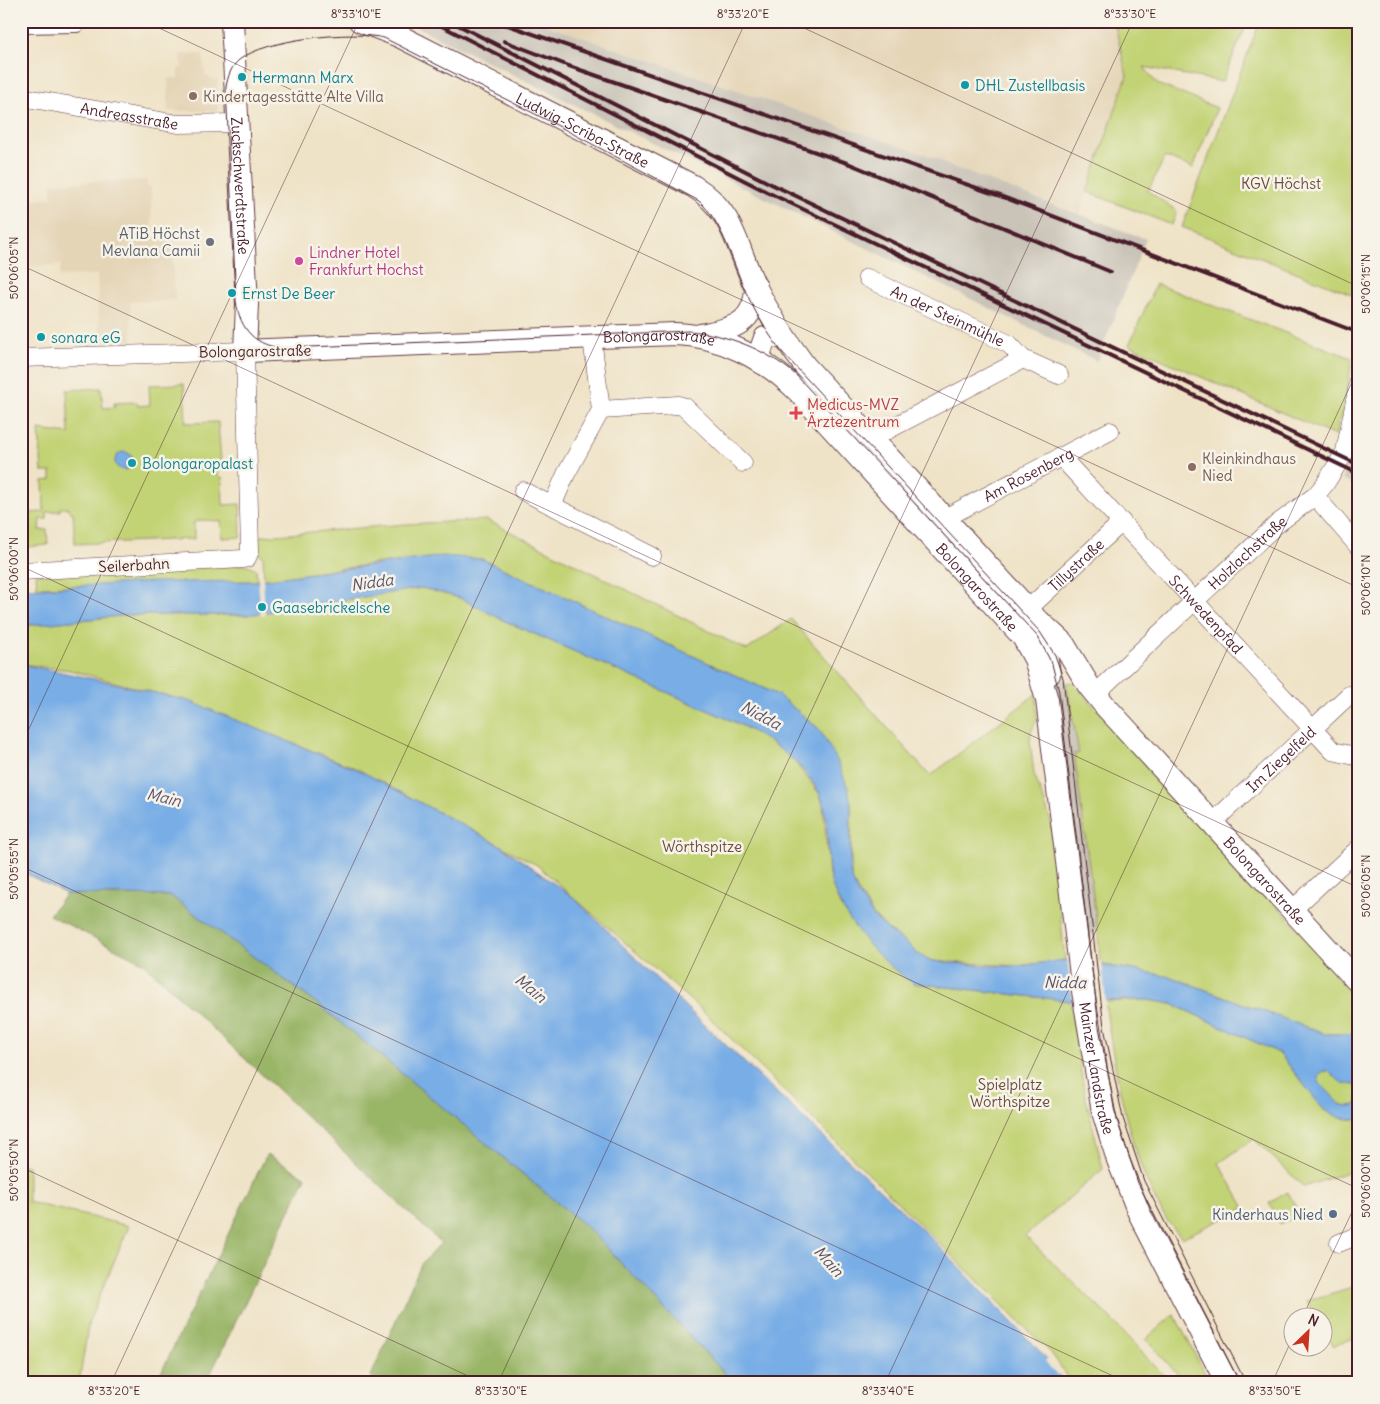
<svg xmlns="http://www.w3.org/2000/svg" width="1380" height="1404" font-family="Delius,sans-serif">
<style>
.built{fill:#e5d5b7}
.industrial{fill:#c9c3b8}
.green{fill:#c2d375;stroke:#867950}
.forest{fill:#99b566;stroke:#726a48}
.water{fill:#78ade6;stroke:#616688}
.pier{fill:#efe3c7}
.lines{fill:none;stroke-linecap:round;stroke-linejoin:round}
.minor-casing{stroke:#633c42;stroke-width:19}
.major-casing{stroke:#633c42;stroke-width:24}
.minor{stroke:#fff;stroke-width:18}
.major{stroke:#fff;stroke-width:22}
.tram{stroke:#4a1f2b;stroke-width:1}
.rail{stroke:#4a1f2b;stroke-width:4}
.ticks{fill:none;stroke:#4a1f2b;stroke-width:1;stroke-opacity:0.45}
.culture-dot{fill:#0f9aa8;stroke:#f7f3e8;stroke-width:2}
.education-dot{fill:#8d6e63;stroke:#f7f3e8;stroke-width:2}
.worship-dot{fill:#6b7280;stroke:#f7f3e8;stroke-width:2}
.hotel-dot{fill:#d1479c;stroke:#f7f3e8;stroke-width:2}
.health-dot{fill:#e0444e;stroke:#f7f3e8;stroke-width:2}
.service-dot{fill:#5c6f8a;stroke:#f7f3e8;stroke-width:2}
.labels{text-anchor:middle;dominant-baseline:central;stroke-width:5;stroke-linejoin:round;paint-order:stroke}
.culture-label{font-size:15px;fill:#0d838f;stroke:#f7f3e8;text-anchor:start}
.education-label{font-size:15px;fill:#785e54;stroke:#f7f3e8;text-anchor:start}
.street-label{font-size:15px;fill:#4a1f2b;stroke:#f7f3e8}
.park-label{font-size:15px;fill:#684c3e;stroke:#f7f3e8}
.worship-label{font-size:15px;fill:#5b616d;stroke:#f7f3e8;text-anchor:end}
.hotel-label{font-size:15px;fill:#b23c85;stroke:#f7f3e8;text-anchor:start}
.health-label{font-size:15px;fill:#be3a42;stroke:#f7f3e8;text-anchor:start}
.service-label{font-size:15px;fill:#4e5e75;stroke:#f7f3e8;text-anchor:end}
.water-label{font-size:16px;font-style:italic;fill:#5a516c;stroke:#f7f3e8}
.neatline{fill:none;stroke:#4a1f2b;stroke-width:2}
.ticks-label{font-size:12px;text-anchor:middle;fill:#4a1f2b}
</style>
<rect width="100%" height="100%" fill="#f7f3e8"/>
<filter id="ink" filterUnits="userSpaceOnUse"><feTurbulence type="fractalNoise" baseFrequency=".02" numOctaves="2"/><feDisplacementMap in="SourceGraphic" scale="10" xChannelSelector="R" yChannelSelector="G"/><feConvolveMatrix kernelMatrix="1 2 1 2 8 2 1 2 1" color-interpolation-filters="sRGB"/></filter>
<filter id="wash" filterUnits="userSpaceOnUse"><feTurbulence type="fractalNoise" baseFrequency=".0096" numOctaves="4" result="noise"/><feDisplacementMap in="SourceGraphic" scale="20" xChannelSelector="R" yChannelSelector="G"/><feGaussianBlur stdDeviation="1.12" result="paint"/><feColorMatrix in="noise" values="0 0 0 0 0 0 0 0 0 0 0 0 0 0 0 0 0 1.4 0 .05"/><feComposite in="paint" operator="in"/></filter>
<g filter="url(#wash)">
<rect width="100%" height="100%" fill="#efe3c7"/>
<path class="built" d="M535,21H1114L1127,76L1080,213L947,165L938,159Z
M180,54H203L205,76L218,80V111H168V78H178V68L182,67Z
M147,180V186L151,187L152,238L171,236L175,300L130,302L132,341L100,343L97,275L59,276L61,265L21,267V200L52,198V183Z"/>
<path class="industrial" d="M404,21H535L938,159L947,165L1146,239L1097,361Z
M1355,443L1359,444V487L1342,480Z
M1055,677L1066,680L1073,723H1075L1079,753L1075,754L1098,933L1085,934L1054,700Z"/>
<path class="green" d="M1114,21H1248L1222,82L1144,67L1157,84L1217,108L1193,168L1165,157L1148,191L1177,211L1172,225L1087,192L1127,76Z
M1260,21H1359V297L1182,227Z
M1156,284L1352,358L1346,399L1335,436L1129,345Z
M184,384L186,423L218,422L221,462L217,463V476L222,477L223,505L240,504L241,537L222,538L221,521L202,520L194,522V539L75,544L73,513L69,511L68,508H60V511L47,512V519H40L39,530H47L48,545L27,547V513L44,512L43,481L51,480V472H42L39,430L69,434L67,390L101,388L103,408L115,407L114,403L137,402L138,406L150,405L149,385Z
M487,520L747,650L791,619L930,776L1036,694L1037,719L1031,732L1030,741L1034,774L1051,821L1065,960L1018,966L932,961L916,953L908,944L892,933L874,916L851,880V803L819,729L778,695L482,559L379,563L264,580L263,556L255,552L253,537L406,524Z
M248,565L256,569L257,581L37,587L36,574Z
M422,588L460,598L505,621L739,724L773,743L792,758L819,793L823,804L829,874L840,906L913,983L1070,1001L1084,1090L1103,1169L1025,1236L1103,1311L1171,1383H1072L1052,1354L706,1014L537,865L351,766L182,700L70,670L21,664V626L130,615H247Z
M1072,682L1335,969V976L1346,987L1357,994L1359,1034H1325L1171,977L1100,964L1098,933L1074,754L1079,753L1066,683Z
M1148,1000L1172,1004L1279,1053L1324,1110L1341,1118L1359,1120V1168L1304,1187L1254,1139L1219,1163L1245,1208L1182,1238C1175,1230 1168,1223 1163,1214C1128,1154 1115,1071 1105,1002Z
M1323,1071H1328L1343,1084L1359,1085L1358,1104C1339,1112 1329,1094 1319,1082L1318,1077Z
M21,1165L28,1166V1202L129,1226L89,1321L79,1383H21Z
M1288,1192L1300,1215L1280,1224L1269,1203Z
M1359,1285V1336L1334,1346L1323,1328L1322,1316H1316L1306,1301Z
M1174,1314L1210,1383H1185L1146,1339Z"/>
<path class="forest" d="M66,894L171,896L323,1008L589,1229L734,1383H377L371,1376L421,1264L441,1243L142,962L49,915Z
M267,1154L306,1177L206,1383H156Z"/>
<path class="water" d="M115 461a9 9 0 1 1 18 0a9 9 0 1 1-18 0Z
M443,556L482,559L778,695L819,729L837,760L848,788L851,803L850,872L856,890L874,917L892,933L908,944L916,953L932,961L988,966H1018L1065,960L1141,971L1171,977L1325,1034H1359V1085L1343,1084L1328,1071H1323L1318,1077L1319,1082L1341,1105L1353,1106L1359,1103V1120L1341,1118L1324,1110L1279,1053L1172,1004L1148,1000L1070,1001L913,983C881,964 833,910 829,871C827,849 829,811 819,792C800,760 771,741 739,724L505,621L460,598L422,588L247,615H130L21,626V589L154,582L253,581Z
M21,664L109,682L189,701L359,770L500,845L573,897L694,1015L931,1238L1048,1360L1064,1383H734L589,1229L323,1008L171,896L66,894L21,871Z"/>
<path class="pier" d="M258,578H263L265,615L261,616Z
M1067,958L1102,962L1106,1005L1073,1004Z
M1049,1357L1060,1373L1057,1376L1045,1361Z"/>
</g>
<g filter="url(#ink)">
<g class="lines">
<g class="minor-casing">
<g id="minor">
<path id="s1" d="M21,97L178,124L237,123"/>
<path id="s2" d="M867,278L1009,344L1023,359L1059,375"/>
<path d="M21,358L245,351L250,551L247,558L243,559L21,571"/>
<path d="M601,410L678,405L685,407L743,463"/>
<path d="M873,440L880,434L1023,359"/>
<path id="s3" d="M1061,457L1333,751L1359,757"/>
<path d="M523,491L652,556"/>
<path d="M1315,496L1359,547"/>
<path d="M552,506L566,474L601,410L592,338"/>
<path id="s4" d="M945,518L1110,431"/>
<path id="s5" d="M1028,609L1122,522"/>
<path id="s6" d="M1095,694L1277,524L1315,496L1325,484L1345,452L1359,380"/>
<path id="s7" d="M1212,823L1349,695"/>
<path d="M1292,910L1359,848"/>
<path d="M1339,1243L1359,1235"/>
</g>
</g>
<g class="major-casing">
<g id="major">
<path id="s8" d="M232,21L247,304L245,351L675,334C721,335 765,359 798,391L1023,637L1035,659L1047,700L1083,991L1103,1112L1118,1160L1139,1213L1227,1383"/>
<path id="s9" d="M360,21L399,36L693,186C735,211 736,248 756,288C770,316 786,341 805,366L1033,615L1044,637L1049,674"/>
<path d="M21,22L76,21"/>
<path d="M700,335C733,329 755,324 756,287"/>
<path d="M762,363L760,352L765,338L775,335L785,339"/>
<path id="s10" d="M1039,621L1063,643L1089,686L1106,707L1359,983"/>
</g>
</g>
<use href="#minor" class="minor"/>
<use href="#major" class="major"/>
<path class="tram" d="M1240,1383L1138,1183L1117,1120L1099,1027L1059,692L1052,664L1038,637L796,375C767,350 727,334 689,331L285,348C256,347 240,330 236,301L226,87C228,76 231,67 239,60C265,39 352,30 384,38L547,120L699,201C722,222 730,255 742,283C753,309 766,332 783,353L1040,632L1055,655L1063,678L1104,1027L1123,1118L1144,1181L1246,1383"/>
<path class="rail" d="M432,21L767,192L1359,474
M496,21L1003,197L1359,333
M458,25L771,184L1359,465
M504,41L569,66L850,164L1111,272"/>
</g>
</g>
<path class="ticks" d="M144,21L1359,588M789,21L1359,287M21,265L1359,888M21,566L1359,1189M21,746L359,21M21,866L1128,1383M21,1167L483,1383M1303,1316L1359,1197M111,1383L746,21M498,1383L1133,21M885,1383L1359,367M1272,1383L1292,1339"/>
<g class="culture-dot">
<circle cx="242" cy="77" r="5"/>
<circle cx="965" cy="85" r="5"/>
<circle cx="232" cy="293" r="5"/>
<circle cx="41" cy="337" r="5"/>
<circle cx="132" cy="463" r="5"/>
<circle cx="262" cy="607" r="5"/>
</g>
<g class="education-dot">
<circle cx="193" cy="96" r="5"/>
<circle cx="1192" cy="467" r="5"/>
</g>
<circle class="worship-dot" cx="210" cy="242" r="5"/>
<circle class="hotel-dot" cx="299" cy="261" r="5"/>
<path class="health-dot" d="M793.5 405.5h5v5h5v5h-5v5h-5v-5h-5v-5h5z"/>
<circle class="service-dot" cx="1333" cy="1214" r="5"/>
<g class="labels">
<g class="culture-label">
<text x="252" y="77">Hermann Marx</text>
<text x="975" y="85">DHL Zustellbasis</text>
<text x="242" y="293">Ernst De Beer</text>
<text x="51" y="337">sonara eG</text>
<text x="142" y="463">Bolongaropalast</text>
<text x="272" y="607">Gaasebrickelsche</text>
</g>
<g class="education-label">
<text x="203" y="96">Kindertagesstätte Alte Villa</text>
<text x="1202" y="458">Kleinkindhaus<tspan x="1202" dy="17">Nied</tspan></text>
</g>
<g class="street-label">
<text stroke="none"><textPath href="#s1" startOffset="110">Andreasstraße</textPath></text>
<text stroke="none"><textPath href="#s9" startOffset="248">Ludwig-Scriba-Straße</textPath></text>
<text stroke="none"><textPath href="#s8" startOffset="165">Zuckschwerdtstraße</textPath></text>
<text stroke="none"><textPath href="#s2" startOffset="89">An der Steinmühle</textPath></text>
<text stroke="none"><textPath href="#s8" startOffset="745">Bolongarostraße</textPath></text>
<text transform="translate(255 351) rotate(-1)">Bolongarostraße</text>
<text stroke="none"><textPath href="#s4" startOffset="94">Am Rosenberg</textPath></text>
<text stroke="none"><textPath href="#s6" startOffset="208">Holzlachstraße</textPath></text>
<text transform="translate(134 565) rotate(-3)">Seilerbahn</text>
<text stroke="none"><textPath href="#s5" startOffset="65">Tillystraße</textPath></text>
<text stroke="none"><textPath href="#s8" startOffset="1165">Bolongarostraße</textPath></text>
<text stroke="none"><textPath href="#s3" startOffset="214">Schwedenpfad</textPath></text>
<text stroke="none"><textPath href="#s7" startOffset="94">Im Ziegelfeld</textPath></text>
<text stroke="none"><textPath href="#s10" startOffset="345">Bolongarostraße</textPath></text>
<text stroke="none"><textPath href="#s8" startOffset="1672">Mainzer Landstraße</textPath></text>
</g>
<g class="park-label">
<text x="1281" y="183">KGV Höchst</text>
<text x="702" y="846">Wörthspitze</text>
<text x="1010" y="1084">Spielplatz<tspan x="1010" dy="17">Wörthspitze</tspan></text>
</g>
<g class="worship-label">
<text x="200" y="233">ATiB Höchst<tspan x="200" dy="17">Mevlana Camii</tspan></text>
</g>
<g class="hotel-label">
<text x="309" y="252">Lindner Hotel<tspan x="309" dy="17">Frankfurt Hochst</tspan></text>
</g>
<g class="health-label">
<text x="807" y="404">Medicus-MVZ<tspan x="807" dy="17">Ärztezentrum</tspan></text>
</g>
<g class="service-label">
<text x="1323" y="1214">Kinderhaus Nied</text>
</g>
<g class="water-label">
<text transform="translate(372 582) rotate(-8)">Nidda</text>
<text transform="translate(761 715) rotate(28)">Nidda</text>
<text transform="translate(164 797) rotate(13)">Main</text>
<text transform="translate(1065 982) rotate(1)">Nidda</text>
<text transform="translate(531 988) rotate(40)">Main</text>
<text transform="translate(829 1261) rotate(48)">Main</text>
</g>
</g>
<rect width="1380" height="1404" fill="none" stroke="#f7f3e8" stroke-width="55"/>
<g transform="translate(1308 1332) rotate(25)"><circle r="24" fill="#f7f3e8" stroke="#b29e9c"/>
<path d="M0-4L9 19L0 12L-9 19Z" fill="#c8321e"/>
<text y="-8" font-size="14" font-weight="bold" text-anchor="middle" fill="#4a1f2b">N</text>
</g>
<rect x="28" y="28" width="1324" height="1348" class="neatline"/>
<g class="ticks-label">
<text x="356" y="18">8°33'10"E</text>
<text x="743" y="18">8°33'20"E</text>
<text x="1130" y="18">8°33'30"E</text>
<text transform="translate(14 268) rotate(-90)" y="4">50°06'05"N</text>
<text transform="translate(1366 284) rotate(-90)" y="4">50°06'15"N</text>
<text transform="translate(14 569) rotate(-90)" y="4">50°06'00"N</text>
<text transform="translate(1366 585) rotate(-90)" y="4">50°06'10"N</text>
<text transform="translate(14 869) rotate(-90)" y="4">50°05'55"N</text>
<text transform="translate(1366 886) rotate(-90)" y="4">50°06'05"N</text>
<text transform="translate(14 1170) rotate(-90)" y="4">50°05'50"N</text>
<text transform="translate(1366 1186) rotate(-90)" y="4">50°06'00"N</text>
<text x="114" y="1395">8°33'20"E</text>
<text x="501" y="1395">8°33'30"E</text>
<text x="888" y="1395">8°33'40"E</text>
<text x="1275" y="1395">8°33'50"E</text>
</g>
</svg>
